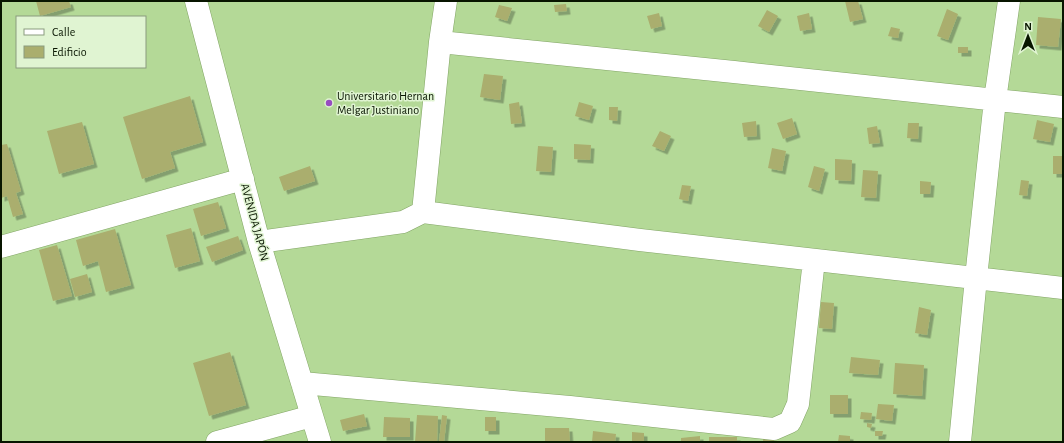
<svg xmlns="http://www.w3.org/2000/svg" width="1064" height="443" font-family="'Alegreya Sans',sans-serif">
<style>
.building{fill:#aaae6e;filter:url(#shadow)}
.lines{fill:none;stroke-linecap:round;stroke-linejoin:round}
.minor-casing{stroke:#82a565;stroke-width:23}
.minor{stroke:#fff;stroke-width:22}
.poi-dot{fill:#974dc0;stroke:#e0f4d2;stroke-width:1.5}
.labels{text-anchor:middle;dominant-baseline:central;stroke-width:3;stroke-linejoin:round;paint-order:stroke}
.poi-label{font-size:12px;fill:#081500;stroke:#e0f4d2;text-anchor:start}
.street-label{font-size:12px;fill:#081500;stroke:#e0f4d2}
</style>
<defs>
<filter id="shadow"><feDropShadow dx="3.5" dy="3.5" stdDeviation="0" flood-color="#0004"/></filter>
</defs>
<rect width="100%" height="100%" fill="#b4d997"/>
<path class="building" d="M36,1H69L71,7L40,16Z
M845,1H858L863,19L850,22Z
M566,4L567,11L555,12L554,5Z
M499,5L512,8L507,21L495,17Z
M947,9L958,14L948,40L937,36Z
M767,10L778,16L769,32L758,26Z
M659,13L662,26L651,29L647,16Z
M809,13L812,29L800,31L797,16Z
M1038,17L1061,19L1058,47L1036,45Z
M891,27L900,29L898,38L888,36Z
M958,47H968V53H958Z
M484,74L503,76L500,100L480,97Z
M190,96L203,142L170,152L175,168L142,179L123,117Z
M519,102L522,123L511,124L509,104Z
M579,102L593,106L589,120L575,116Z
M609,107H618L617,121L609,120Z
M792,118L797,134L783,139L777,123Z
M1037,120L1054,124L1050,142L1033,139Z
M756,121L757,136L744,137L742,123Z
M82,122L94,164L59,174L47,131Z
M908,123H919L918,139L907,138Z
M877,126L880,143L869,144L867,128Z
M660,131L671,136L664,151L652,146Z
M7,144L21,191L16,193L23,214L13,217L7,196L1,198V145Z
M574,144L591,145L590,160L574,159Z
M538,146L553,147L551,172L536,171Z
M772,148L786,151L782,171L768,168Z
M1053,156H1062V174H1053Z
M835,159L852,160L851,181L835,180Z
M310,166L315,181L284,191L279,177Z
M814,166L825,169L819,191L808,187Z
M863,170L878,171L876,198L861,197Z
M1021,180L1029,181L1027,196L1019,195Z
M920,181L931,182L930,194H920Z
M682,185L691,186L688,201L679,199Z
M218,202L226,228L201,236L193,209Z
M191,228L200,261L175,268L166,235Z
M115,229L131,285L106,292L98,261L83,266L76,240Z
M238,236L243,250L212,262L206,247Z
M57,245L72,296L53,301L39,250Z
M87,274L92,292L75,297L70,279Z
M821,302L834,303L832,329L819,328Z
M919,307L931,310L927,335L915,333Z
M230,352L246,405L209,416L193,363Z
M851,357L880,360L878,375L849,373Z
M895,363L924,365L922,396L893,394Z
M830,395H848V414H830Z
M878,404L894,405L892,421L876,419Z
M861,412L872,413L871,420L860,419Z
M364,414L367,426L343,431L340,420Z
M417,415L438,416L437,442H415Z
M442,415L447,416L444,442H439Z
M384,417L410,418V437H383Z
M485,417H496V431H485Z
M867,423L872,424L871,428L867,427Z
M545,428H569L570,442H545Z
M593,431L616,434L615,442H592Z
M875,431H883L882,436H875Z
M632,432L644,433V442H632Z
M839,435L850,436V442H838Z
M700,436V442H681V438Z
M709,437H737V442H709Z
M763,438H774V442H763Z"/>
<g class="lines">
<g class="minor-casing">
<path id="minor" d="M196,1L259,242L320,442
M440,42L734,72L1063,107
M423,212L440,42L446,1
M259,242L403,222L423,212L640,240L1063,288
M1,247L243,179
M302,383L570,407L774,429L790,422L798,404L814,260
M217,442L312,416
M960,442L976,278L995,100L1009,1"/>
</g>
<use href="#minor" class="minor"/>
</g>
<circle class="poi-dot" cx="329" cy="103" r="4"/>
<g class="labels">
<g class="poi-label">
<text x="337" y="96">Universitario Hernan<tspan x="337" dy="14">Melgar Justiniano</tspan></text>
</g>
<g class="street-label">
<text transform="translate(255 222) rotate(75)">AVENIDA JAPÓN</text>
</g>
</g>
<rect width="1064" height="443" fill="none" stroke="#081500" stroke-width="4"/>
<rect x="16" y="16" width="130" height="52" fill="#e0f4d2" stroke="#8a9b7e"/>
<rect x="24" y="29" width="20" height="6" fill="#ffffff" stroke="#8a9b7e"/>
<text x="52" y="36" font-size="12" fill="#081500">Calle</text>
<rect x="24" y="46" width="20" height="12" fill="#aaae6e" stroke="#8a9b7e"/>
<text x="52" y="56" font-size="12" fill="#081500">Edificio</text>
<g transform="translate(1028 36)" stroke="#e0f4d2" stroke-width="3" paint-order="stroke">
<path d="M0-3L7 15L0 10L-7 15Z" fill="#081500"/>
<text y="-6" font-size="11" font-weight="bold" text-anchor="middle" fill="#081500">N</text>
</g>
</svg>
